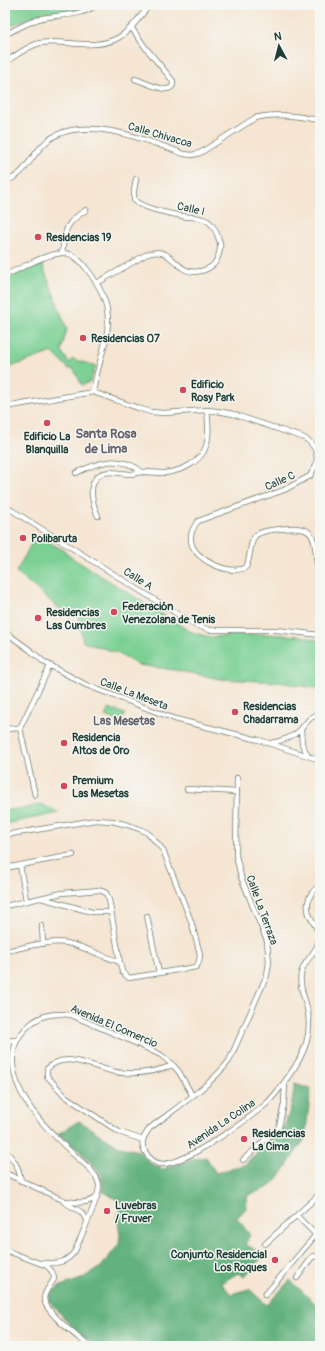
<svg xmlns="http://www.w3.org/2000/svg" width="325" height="1351" font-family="Pangolin,sans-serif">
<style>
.green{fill:#7bd094;stroke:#4d8664}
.forest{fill:#64b27e;stroke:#427859}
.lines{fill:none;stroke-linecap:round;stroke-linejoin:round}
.street-casing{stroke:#6a786b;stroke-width:6}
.street{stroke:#fff;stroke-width:4.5}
.poi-dot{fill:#d1495b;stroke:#f6f6f2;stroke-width:1.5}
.labels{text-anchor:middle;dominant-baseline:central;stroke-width:3;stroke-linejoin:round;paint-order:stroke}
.street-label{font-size:11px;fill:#1f3d34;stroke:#f6f6f2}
.poi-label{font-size:11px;font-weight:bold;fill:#1f3d34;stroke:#f6f6f2;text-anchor:start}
.neighbourhood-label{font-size:12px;font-weight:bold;fill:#66626c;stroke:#f6f6f2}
.quarter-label{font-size:13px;font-weight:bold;fill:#66626c;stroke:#f6f6f2}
</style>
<rect width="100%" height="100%" fill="#f6f6f2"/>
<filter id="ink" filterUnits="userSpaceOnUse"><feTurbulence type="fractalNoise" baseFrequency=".025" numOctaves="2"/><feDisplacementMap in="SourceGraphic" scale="8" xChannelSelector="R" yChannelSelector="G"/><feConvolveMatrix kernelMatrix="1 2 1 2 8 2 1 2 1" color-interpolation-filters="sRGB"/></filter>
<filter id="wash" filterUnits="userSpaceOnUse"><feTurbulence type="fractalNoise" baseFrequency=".012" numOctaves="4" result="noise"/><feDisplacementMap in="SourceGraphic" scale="16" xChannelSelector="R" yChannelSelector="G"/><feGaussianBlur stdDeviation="0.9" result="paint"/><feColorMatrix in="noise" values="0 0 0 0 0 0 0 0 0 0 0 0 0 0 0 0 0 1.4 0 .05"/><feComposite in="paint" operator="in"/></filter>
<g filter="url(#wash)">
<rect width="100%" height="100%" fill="#f5e5d2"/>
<path class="green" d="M5,5H88L71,12L34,16L5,28Z
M42,264L67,329L61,351L70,364L72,359L96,366L90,382L82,385L73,368L69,369L52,352L5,369V340L11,318L5,280Z
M36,535L65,551L69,556L191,632L210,637L238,635L267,634L302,636L320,641V689L279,682L220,679L175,670L138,665L115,652L83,642L78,615L60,609L16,572Z
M109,708L125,714L121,723L105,716Z
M41,804L59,813L5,824V810L27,808Z"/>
<path class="forest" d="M295,1084L311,1089L305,1138L281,1175L269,1187L248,1195L246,1208L237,1218L250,1235L245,1245L258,1250L263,1256L244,1277L238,1273L221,1283L231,1294L249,1289L267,1305L290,1280L320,1308V1346H96L76,1331L50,1302L49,1295L58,1287L81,1279L101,1267L119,1244L120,1234L117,1218L123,1204L103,1191L102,1176L85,1156L58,1134L79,1121L119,1147L139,1151L150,1163L163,1169L194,1159L206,1157L216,1173L244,1165L285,1125L291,1107Z"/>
</g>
<g filter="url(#ink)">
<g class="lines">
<g class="street-casing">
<path id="street" d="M131,27L145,47L173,81C175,99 143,81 135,79
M5,33H8C19,28 30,21 42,18C61,14 80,17 96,5
M5,62C16,56 27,46 40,43C66,39 93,51 118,38C131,31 140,16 150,5
M5,181C25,176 30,157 44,144C77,111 148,140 184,154L192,155L200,153L255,118C276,112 299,117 320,120
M62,253C65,230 65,223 86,210
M5,275C23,268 42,255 62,253C72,252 80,260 86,268C125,317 102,340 93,392
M97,283L147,254C153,252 159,251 165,254C179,262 182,275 201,271C206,270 211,267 214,264C218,259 221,249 220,243C218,236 215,227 209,222C201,216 191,218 182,216C168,213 144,209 134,200V191L136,179
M5,407L93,392L138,408L151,412L164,413L207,410L217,411L233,414L302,437L309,441L313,446L316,451L317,458L316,465L310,476L284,490L198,521C194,526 190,533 191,541C193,559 230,577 246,567C251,559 249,541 256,535C263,530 273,530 280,529C315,525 314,534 317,565L320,569
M76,473C98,462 121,454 142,472
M5,506L195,625L210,630H277L320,635
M98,516C93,505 87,486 98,476C106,469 122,474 131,474C135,474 139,472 143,472C150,472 158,473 165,473C181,471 201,463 206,446C210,435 208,421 207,410
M5,632L30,650L44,662L86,685L175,719L259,740L320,760
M20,728L35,795
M20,728L50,666
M5,729L20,728
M301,729L302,744L308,756
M271,743C281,741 293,737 300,730C308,722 308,717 320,714
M237,778L236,855L241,877L267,941L269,962L267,975L229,1061C209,1087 176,1108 150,1128C145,1135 140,1141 144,1150C148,1157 155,1164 163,1164C185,1164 247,1120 265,1105C274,1097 281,1087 288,1077C305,1054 314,1032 306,1004C303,994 299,984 301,974C303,960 319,952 319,937C319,924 306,920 308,903C309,895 313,890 320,886
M187,789L237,792
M5,835L96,820L112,821L128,825L142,830L149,834L163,850L191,921L200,954L199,962L196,967L129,978L122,972L120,962C102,956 85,947 67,943C47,940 24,948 5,951
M20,865L26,900
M5,868L73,855
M41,898L92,912H111
M5,906L62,893L100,890L106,893L109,900L120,962
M147,916L159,973
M42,926L43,944
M5,1041L16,1040
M143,1140L119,1132L65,1096L47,1076V1069C66,1047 101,1073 124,1073C140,1074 158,1071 173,1065
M5,1151C15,1160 19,1168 21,1181
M243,1160L279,1127L284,1104L285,1083
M5,1173L65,1201C77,1203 87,1204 97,1197
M64,1202L81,1212L87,1220
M265,1244L320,1194
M5,1250L47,1266C51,1270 54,1273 54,1279C51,1285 45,1290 44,1298C44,1312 78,1337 89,1346
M40,1263C55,1263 65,1265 75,1251C80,1238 100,1197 99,1185C97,1172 82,1162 72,1153C47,1129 16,1100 13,1064C11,1046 19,1033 33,1022C44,1014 58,1013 71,1015L129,1040L161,1055L173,1065L179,1072L192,1095
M297,1278L312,1257L315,1256L320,1258
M265,1295L314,1237L315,1234L297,1216"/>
</g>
<use href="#street" class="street"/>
</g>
</g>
<g class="poi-dot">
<circle cx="38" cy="237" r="4"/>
<circle cx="83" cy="338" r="4"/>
<circle cx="183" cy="390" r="4"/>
<circle cx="47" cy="423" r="4"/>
<circle cx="23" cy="538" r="4"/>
<circle cx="114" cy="612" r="4"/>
<circle cx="38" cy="618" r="4"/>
<circle cx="235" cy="712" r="4"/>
<circle cx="64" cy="743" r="4"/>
<circle cx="64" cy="786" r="4"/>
<circle cx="244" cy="1139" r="4"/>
<circle cx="107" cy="1211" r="4"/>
<circle cx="275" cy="1260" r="4"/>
</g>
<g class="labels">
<g class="street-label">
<text transform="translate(160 135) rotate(16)">Calle Chivacoa</text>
<text transform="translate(191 209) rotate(13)">Calle I</text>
<text transform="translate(280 481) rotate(-24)">Calle C</text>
<text transform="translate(138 579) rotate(32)">Calle A</text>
<text transform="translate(134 694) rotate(21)">Calle La Meseta</text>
<text transform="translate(262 910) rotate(70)">Calle La Terraza</text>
<text transform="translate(114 1026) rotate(23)">Avenida El Comercio</text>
<text transform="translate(221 1124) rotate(-34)">Avenida La Colina</text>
</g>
<g class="poi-label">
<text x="46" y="237">Residencias 19</text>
<text x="91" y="338">Residencias 07</text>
<text x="191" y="384">Edificio<tspan x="191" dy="13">Rosy Park</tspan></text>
<text x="47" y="436" text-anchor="middle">Edificio La<tspan x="47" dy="13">Blanquilla</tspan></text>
<text x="31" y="538">Polibaruta</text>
<text x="122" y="606">Federación<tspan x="122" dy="13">Venezolana de Tenis</tspan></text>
<text x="46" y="612">Residencias<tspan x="46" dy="13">Las Cumbres</tspan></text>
<text x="243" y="706">Residencias<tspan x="243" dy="13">Chadarrama</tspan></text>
<text x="72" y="737">Residencia<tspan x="72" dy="13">Altos de Oro</tspan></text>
<text x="72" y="780">Premium<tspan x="72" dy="13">Las Mesetas</tspan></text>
<text x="252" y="1133">Residencias<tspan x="252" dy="13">La Cima</tspan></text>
<text x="115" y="1205">Luvebras<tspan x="115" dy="13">/ Fruver</tspan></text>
<text x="267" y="1254" text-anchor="end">Conjunto Residencial<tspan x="267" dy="13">Los Roques</tspan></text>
</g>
<g class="neighbourhood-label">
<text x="124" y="721">Las Mesetas</text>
</g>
<g class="quarter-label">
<text x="106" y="434">Santa Rosa<tspan x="106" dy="15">de Lima</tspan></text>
</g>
</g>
<rect width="325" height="1351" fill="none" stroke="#f6f6f2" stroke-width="20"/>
<g transform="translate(279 46) rotate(353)" stroke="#f6f6f2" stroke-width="3" paint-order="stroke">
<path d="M0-3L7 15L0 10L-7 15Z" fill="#1f3d34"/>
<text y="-6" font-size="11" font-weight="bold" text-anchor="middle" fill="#1f3d34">N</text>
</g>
</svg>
